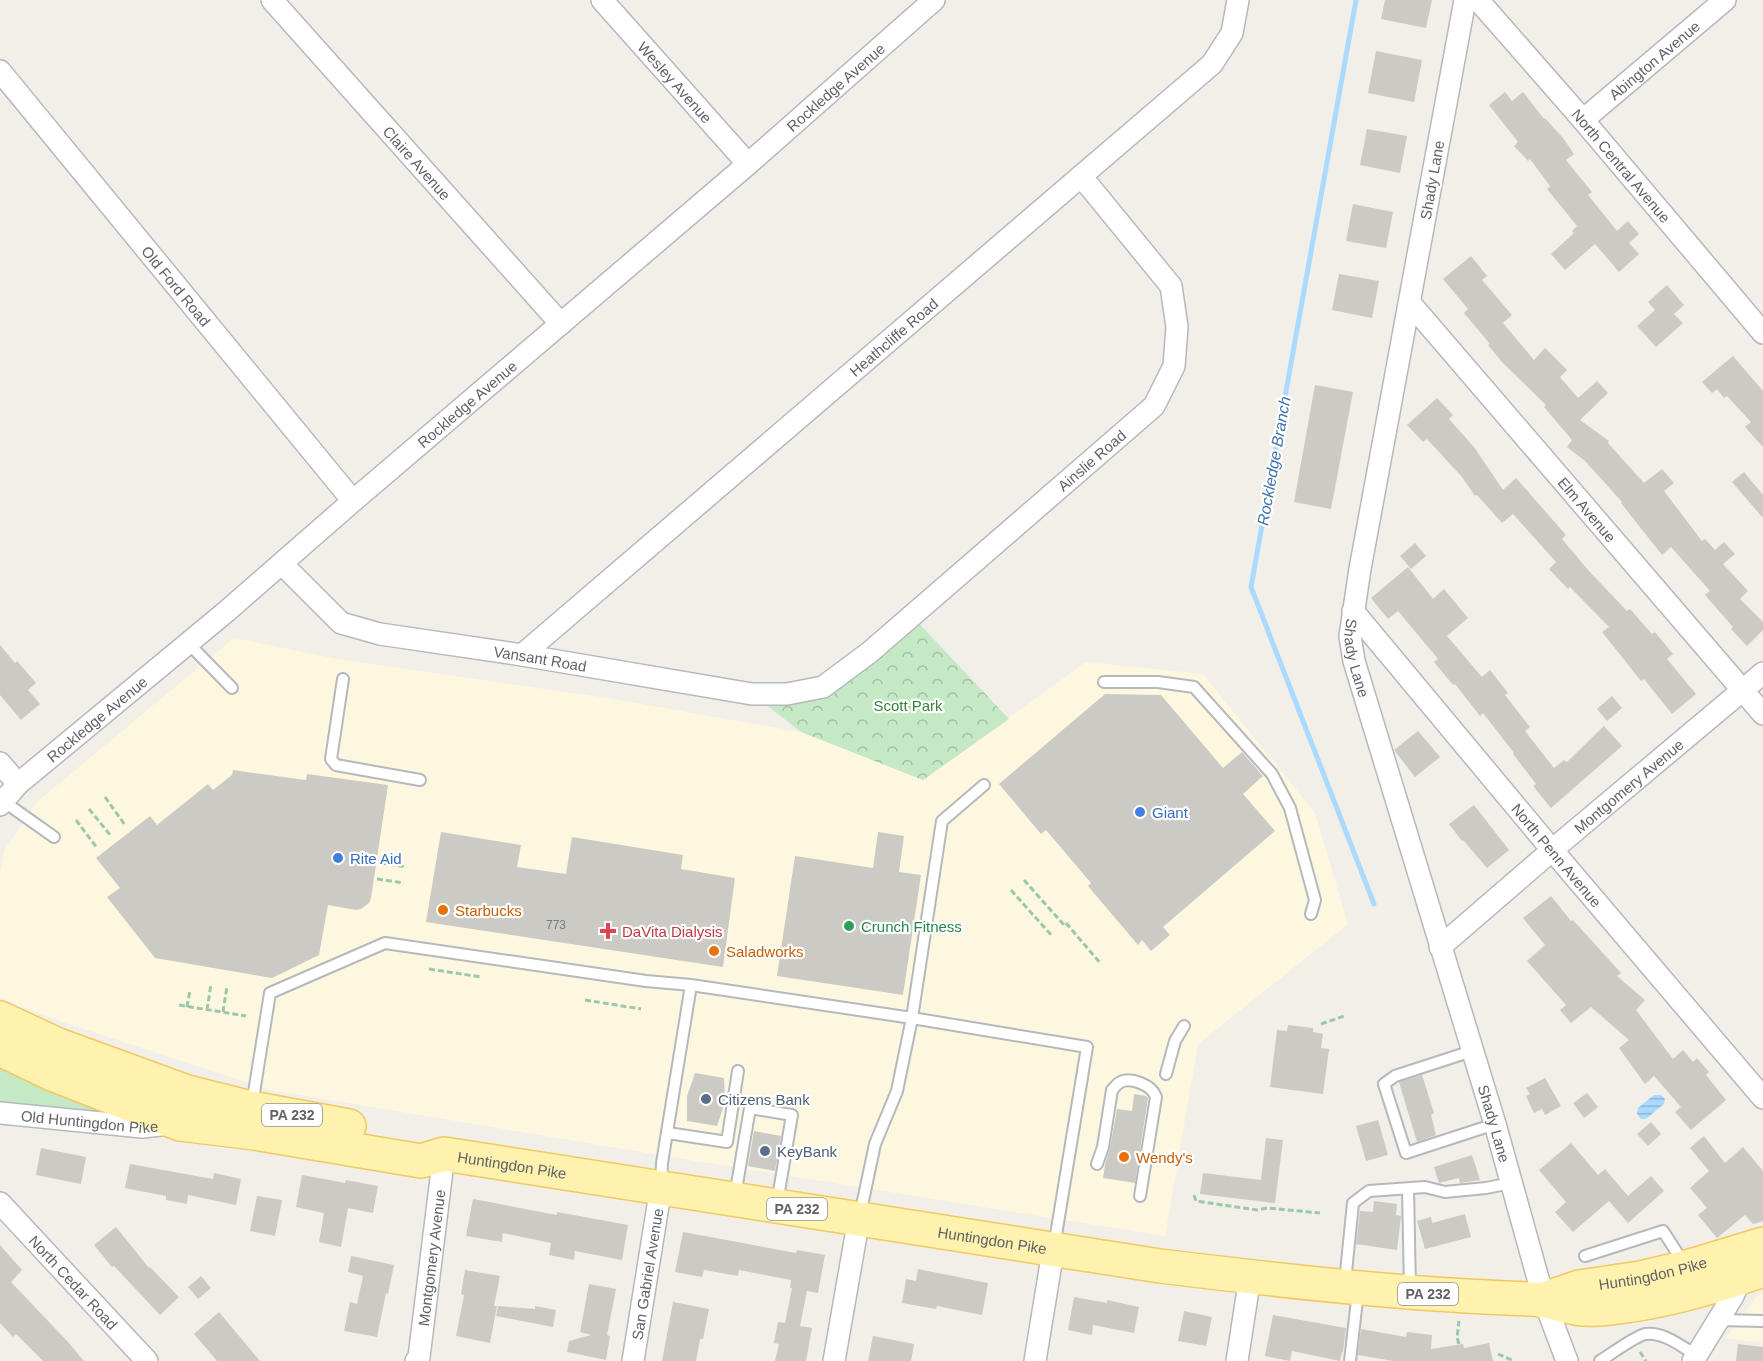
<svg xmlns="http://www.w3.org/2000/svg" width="1763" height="1361" font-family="Arial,sans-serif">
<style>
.commercial{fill:#fef7e0}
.park{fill:url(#park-crowns)}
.garden{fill:#c5e8c5}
.water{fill:url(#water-rules)}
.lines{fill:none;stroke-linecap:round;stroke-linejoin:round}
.stream{stroke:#aadaff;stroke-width:5}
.building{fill:#cccac5}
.service-casing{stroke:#b5b8bc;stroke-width:14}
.minor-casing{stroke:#b5b8bc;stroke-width:24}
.primary-casing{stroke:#f2c960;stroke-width:36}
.path{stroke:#9cc7a9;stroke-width:3;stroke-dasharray:6 3;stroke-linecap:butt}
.service{stroke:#fff;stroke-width:10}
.minor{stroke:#fff;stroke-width:21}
.primary{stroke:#fff2af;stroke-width:33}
.shop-dot{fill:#3f7fe0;stroke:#fff;stroke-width:2}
.food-dot{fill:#e8710a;stroke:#fff;stroke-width:2}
.leisure-dot{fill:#2e9e5b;stroke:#fff;stroke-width:2}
.health-dot{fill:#e0444e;stroke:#fff;stroke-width:2}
.service-dot{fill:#5c6f8a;stroke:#fff;stroke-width:2}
.labels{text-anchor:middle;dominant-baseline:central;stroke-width:4.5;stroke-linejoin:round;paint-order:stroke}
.number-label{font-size:12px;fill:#7a7d7f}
.shield{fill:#fff;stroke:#8f9295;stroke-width:1.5}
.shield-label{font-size:14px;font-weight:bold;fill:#5f6368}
.street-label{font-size:15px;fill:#5f6368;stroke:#fff}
.park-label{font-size:15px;fill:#348238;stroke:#fff}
.shop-label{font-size:15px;fill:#366cbe;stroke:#fff;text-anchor:start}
.food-label{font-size:15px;fill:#c56008;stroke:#fff;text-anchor:start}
.leisure-label{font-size:15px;fill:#27864d;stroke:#fff;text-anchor:start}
.health-label{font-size:15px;fill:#be3a42;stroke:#fff;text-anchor:start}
.service-label{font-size:15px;fill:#4e5e75;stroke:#fff;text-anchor:start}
.water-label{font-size:16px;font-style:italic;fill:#4174aa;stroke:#fff}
</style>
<defs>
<pattern id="park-crowns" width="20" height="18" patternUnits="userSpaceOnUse" patternTransform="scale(1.5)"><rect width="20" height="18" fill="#c5e8c5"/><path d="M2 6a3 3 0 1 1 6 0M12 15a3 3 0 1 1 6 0" fill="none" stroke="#a3c0a4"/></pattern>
<pattern id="water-rules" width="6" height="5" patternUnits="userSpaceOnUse" patternTransform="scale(1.5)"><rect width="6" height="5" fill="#aadaff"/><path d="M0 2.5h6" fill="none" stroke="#8eb4d2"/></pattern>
</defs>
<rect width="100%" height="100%" fill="#f1efe8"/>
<path class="commercial" d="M234,638L337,659L607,698L801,732L923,780L1086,662L1203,674L1315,813L1348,924L1198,1044L1165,1236L677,1158L270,1090L63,1022L0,998V872L4,851L37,802Z
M1763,1293V1343L1726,1338L1758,1295Z"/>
<path class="park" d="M911,615L1009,719L923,780L801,732L752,694L823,687Z"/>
<path class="garden" d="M0,1067L119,1118L58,1108L0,1103Z"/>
<path class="water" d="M1654,1095H1661L1665,1099L1664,1104L1646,1119H1641L1637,1114L1638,1108Z"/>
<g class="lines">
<path class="stream" d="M1356,0L1251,587L1374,904"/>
</g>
<path class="building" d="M1385,0H1432L1426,28L1381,19Z
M1376,51L1422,60L1414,102L1368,93Z
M1505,92L1512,101L1523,92L1544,119L1545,118L1563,138L1574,154L1566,160L1592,192L1588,195L1617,231L1628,221L1639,234L1629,243L1639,254L1619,272L1595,244L1565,270L1551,254L1574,233L1572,231L1577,226L1547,189L1550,186L1530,159L1528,161L1514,146L1518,142L1489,105Z
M1367,129L1407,136L1400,173L1360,165Z
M1353,204L1393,212L1386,248L1346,241Z
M1471,256L1487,276L1482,280L1512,315L1503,323L1534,360L1545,348L1567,370L1560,377L1578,398L1597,381L1608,393L1580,420L1609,441L1608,443L1644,483L1662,469L1674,483L1664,491L1702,541L1705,539L1715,550L1724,542L1735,554L1723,564L1748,591L1740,599L1763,622V630L1747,646L1731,629L1733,627L1705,595L1710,591L1671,547L1662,555L1621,503L1622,502L1585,461L1567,447L1572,440L1544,407L1546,405L1502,362L1488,345L1490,344L1464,313L1468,309L1443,279Z
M1339,274L1379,281L1372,318L1332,310Z
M1667,285L1684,305L1674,314L1683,323L1656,347L1637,326L1655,310L1648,302Z
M1733,356L1763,391V447L1745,427L1751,422L1727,396L1724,398L1717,389L1712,393L1702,382Z
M1315,385L1353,392L1331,509L1294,502Z
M1437,398L1453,415L1449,419L1474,447L1503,490L1516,478L1566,535L1562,539L1588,570L1627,611L1630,609L1652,634L1655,632L1673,654L1667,659L1696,694L1672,714L1644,679L1641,681L1602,632L1609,627L1570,587L1568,589L1549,569L1556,562L1513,514L1502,523L1477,495L1475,496L1462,477L1427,439L1423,442L1407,425Z
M1744,472L1763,495V518L1732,482Z
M1415,543L1426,556L1411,569L1400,556Z
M1408,567L1433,599L1444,589L1468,618L1447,636L1482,677L1490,670L1508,693L1505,695L1530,727L1525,731L1554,768L1564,760L1567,762L1604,726L1622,746L1551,808L1533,786L1536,784L1513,754L1514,753L1483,713L1480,716L1455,684L1453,685L1434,662L1438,659L1398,611L1388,619L1371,598Z
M0,645L15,663L17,661L36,683L28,690L40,704L21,720L0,695Z
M1105,694L1161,695L1223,768L1242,752L1263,776L1243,794L1275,831L1163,927L1170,935L1151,951L1142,940L1138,945L1088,886L1091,883L1046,830L1041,834L999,784Z
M1612,696L1622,708L1607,721L1597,709Z
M1418,731L1440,757L1415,777L1394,750Z
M233,770L306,780L307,774L388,785L371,898L369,903L361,909L356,910L328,905L319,955L272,978L155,958L107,897L120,888L96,858L150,816L157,825L208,784L213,790L232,775Z
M1474,805L1509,850L1487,868L1463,840L1462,841L1449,824Z
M441,832L521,845L517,867L566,874L572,837L683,855L681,869L735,878L723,967L426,922Z
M878,832L904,836L899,872L921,875L903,995L777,976L795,856L873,868Z
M1551,896L1571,921L1573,920L1621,973L1617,976L1645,1000L1636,1010L1673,1059L1683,1050L1693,1062L1697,1058L1709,1072L1706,1075L1726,1100L1691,1130L1675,1112L1681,1107L1654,1076L1645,1084L1619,1048L1629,1040L1591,1007L1571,1023L1560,1010L1566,1005L1527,961L1545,945L1523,918Z
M1288,1025L1313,1028V1032L1323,1034L1321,1048L1329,1049L1323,1094L1270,1087L1277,1030L1287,1031Z
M695,1073L724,1078L725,1102L717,1126L687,1121V1096Z
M1422,1075L1434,1113L1431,1115L1436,1135L1417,1142L1399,1082Z
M1545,1078L1561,1106L1545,1115L1542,1109L1534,1113L1526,1096L1530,1094L1526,1088Z
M1587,1093L1598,1107L1584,1118L1573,1103Z
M1134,1094L1146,1096L1148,1098L1135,1183L1103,1178L1105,1164L1110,1148L1117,1109L1132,1111Z
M1378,1120L1388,1155L1366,1161L1356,1126Z
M1651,1122L1661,1134L1648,1146L1637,1134Z
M754,1131L781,1136L775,1171L748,1166Z
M1704,1136L1725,1163L1743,1147L1763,1171V1221L1753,1224L1745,1215L1717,1238L1698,1215L1707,1208L1690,1188L1709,1171L1690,1148Z
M1266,1138L1283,1140L1275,1203L1200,1194L1203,1173L1261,1180Z
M1571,1143L1598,1175L1605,1169L1628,1196L1651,1176L1664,1191L1628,1223L1609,1201L1573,1232L1555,1212L1566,1202L1539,1170Z
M41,1148L86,1157L81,1184L36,1175Z
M1472,1155L1480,1180L1460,1183L1459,1178L1439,1183L1434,1167Z
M130,1164L213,1179L214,1173L241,1179L236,1205L188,1195L187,1204L166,1200V1196L125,1188Z
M302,1175L345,1183L346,1180L378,1186L373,1213L348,1208L341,1247L319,1242L324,1213L296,1207Z
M257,1196L282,1200L275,1236L250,1231Z
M473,1199L557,1215V1212L628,1225L622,1260L575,1251L574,1260L549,1255L551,1243L503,1233L502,1242L466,1236Z
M1374,1201L1397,1204L1396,1215L1401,1216L1397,1250L1356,1244L1360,1211L1373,1212Z
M1465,1214L1471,1237L1425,1249L1417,1221L1431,1217L1432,1223Z
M116,1227L149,1268L150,1267L179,1297L160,1315L114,1266L112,1267L94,1245Z
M683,1232L796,1253L797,1250L825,1255L818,1293L807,1291L800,1326L812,1328L806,1361H775L779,1344L774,1343L778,1322L785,1323L792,1288H790L791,1280L739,1270L738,1276L704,1270L702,1277L675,1272Z
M0,1245L22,1270L11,1282L69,1343L84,1361H43L16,1334L13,1337L0,1323Z
M351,1256L394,1265L388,1294L386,1293L377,1337L344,1331L350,1302L357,1304L363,1276L348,1272Z
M918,1269L988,1283L982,1315L937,1306L936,1309L902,1303L906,1279L916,1281Z
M465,1270L500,1276L494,1306H497L490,1343L456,1336L464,1295L461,1294Z
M201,1276L211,1288L198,1299L188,1287Z
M589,1284L616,1289L607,1335L610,1336L606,1360L567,1352L569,1341L591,1335L580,1332Z
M1074,1297L1107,1303V1300L1139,1307L1134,1333L1093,1325L1092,1335L1068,1330Z
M673,1302L709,1309L703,1339H700L696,1361H662Z
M498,1306L535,1309V1306L556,1310L553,1327L496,1316Z
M1184,1311L1212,1317L1206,1346L1178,1341Z
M219,1312L260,1361H217L194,1334Z
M1273,1315L1346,1328L1343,1352H1342L1340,1361L1292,1351L1290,1361L1265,1356Z
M1361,1329L1406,1337L1407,1332L1432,1335L1431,1349L1463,1344L1464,1348L1489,1343L1493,1361H1393L1358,1355Z
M873,1336L914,1344L911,1361H868Z
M1738,1344L1763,1347V1361H1736Z"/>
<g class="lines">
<g class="service-casing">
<path id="service" d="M188,643L232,688
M343,679L331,759L336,765L420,780
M1104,682H1158L1194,687L1272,774L1290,808L1315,900L1311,914
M3,801L54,837
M1472,1051L1395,1076L1384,1084L1406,1153L1495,1124
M1166,1074L1175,1041L1184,1026
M252,1105L270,993L385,943L646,981L691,985L912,1018L1087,1047L1054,1247
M668,1133L727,1142L738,1071
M1097,1164L1103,1147L1112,1090C1114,1088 1116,1085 1119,1083C1130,1076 1152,1085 1156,1097L1140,1196
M661,1184L662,1163L691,985
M1408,1189L1410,1289
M735,1196L750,1108L792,1115L777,1203
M860,1215L875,1144L897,1091L912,1018L942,821L984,785
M1585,1256L1663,1231L1685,1265
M1345,1282L1353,1203L1369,1191L1425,1187L1445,1192L1486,1188L1511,1183
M1718,1320L1763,1321
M1350,1361L1358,1291
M1600,1361C1611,1354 1634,1337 1645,1334C1663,1331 1682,1347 1696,1355"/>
</g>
<g class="minor-casing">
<g id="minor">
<path id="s1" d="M272,0L561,324"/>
<path id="s2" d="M602,0L748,164"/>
<path id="s3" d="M1465,0L1360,569L1350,636L1354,661L1495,1124L1544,1300L1567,1361"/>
<path id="s4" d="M1478,0L1583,120L1763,333"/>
<path id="s5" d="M0,71L353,501"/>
<path id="s6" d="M1583,120L1725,0"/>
<path id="s7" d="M1410,303L1763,714"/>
<path id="s8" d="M282,564L341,623L380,634L522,655L752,694H787L823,687L870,652L1154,406L1174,366L1177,327L1171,286L1081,176"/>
<path id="s9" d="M1353,611L1553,851L1763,1098"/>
<path id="s10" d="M522,655L1212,64L1232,33L1238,0"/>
<path d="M0,763L18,784"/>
<path id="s11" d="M0,805L18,784L227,611L353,501L748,164L934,0"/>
<path id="s12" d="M1440,947L1564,840L1763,673"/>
<path id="s13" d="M0,1113L142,1127L170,1124"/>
<path id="s14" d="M0,1203L147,1361"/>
<path id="s15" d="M416,1361L419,1357L444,1154"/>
<path id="s16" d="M633,1361L661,1187"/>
<path d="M834,1361L859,1218"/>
<path d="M1035,1361L1053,1251"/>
<path d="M1237,1361L1250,1277"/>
<path d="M1693,1361L1733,1296L1741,1278"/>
</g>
</g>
<g class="primary-casing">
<g id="primary">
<path d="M0,1018L58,1045L187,1092L251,1108L349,1126"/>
<path id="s17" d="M0,1049L52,1074L180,1124L254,1133L421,1161L444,1154L1160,1266C1284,1281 1408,1295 1532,1299C1549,1300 1565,1307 1581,1309C1590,1310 1600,1309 1609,1308C1661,1303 1713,1288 1763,1270"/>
<path id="s18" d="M1544,1299L1579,1287L1640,1278L1687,1267L1763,1244"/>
</g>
</g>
<path class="path" d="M105,797L125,825
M89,809L111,836
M76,820L97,848
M380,863L407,867
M377,879L404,883
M1024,880L1064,925
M1011,890L1052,936
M1066,923L1101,964
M429,969L481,977
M585,1000L641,1009
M179,1005L246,1016
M187,1007L190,990
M207,1010L211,984
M223,1012L227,986
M1321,1024L1344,1016
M1194,1195L1196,1201L1257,1210L1267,1208L1320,1213
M1459,1344L1457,1338L1459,1321
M1640,1352L1646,1361
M1498,1354L1514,1361"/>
<use href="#service" class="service"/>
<use href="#minor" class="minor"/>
<use href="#primary" class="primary"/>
</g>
<g class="shop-dot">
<circle cx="1140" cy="812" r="6"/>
<circle cx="338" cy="858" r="6"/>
</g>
<g class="food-dot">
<circle cx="443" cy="910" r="6"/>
<circle cx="714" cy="951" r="6"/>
<circle cx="1124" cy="1157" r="6"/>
</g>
<circle class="leisure-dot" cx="849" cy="926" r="6"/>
<path class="health-dot" d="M605 922h6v6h6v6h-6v6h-6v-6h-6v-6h6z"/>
<g class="service-dot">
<circle cx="706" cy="1099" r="6"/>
<circle cx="765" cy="1151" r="6"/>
</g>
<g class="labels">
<g class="number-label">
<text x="556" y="925">773</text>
</g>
<g class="shield">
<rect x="262" y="1104" width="60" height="22" rx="4.5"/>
<rect x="767" y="1198" width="60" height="22" rx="4.5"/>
<rect x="1398" y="1283" width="60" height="22" rx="4.5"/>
</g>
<g class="shield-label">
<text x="292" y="1115">PA 232</text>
<text x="797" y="1209">PA 232</text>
<text x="1428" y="1294">PA 232</text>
</g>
<g class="street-label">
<text stroke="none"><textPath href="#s6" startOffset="93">Abington Avenue</textPath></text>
<text stroke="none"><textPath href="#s2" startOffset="110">Wesley Avenue</textPath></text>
<text stroke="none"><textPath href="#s11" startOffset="1102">Rockledge Avenue</textPath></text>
<text stroke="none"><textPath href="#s1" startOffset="218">Claire Avenue</textPath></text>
<text stroke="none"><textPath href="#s4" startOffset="219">North Central Avenue</textPath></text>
<text transform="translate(1432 180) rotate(-80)">Shady Lane</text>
<text stroke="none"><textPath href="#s5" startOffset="278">Old Ford Road</textPath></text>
<text stroke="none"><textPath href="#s10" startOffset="489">Heathcliffe Road</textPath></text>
<text stroke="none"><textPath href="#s11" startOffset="616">Rockledge Avenue</textPath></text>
<text stroke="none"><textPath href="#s8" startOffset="924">Ainslie Road</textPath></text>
<text stroke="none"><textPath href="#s7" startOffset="272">Elm Avenue</textPath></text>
<text stroke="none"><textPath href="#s3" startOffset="669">Shady Lane</textPath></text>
<text stroke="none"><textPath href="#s8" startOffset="286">Vansant Road</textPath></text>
<text stroke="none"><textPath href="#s11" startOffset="130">Rockledge Avenue</textPath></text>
<text stroke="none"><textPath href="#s12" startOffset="248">Montgomery Avenue</textPath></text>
<text stroke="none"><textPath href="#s9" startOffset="318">North Penn Avenue</textPath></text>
<text stroke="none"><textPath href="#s13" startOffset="90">Old Huntingdon Pike</textPath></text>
<text stroke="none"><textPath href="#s3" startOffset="1155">Shady Lane</textPath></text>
<text stroke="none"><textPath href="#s17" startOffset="532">Huntingdon Pike</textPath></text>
<text stroke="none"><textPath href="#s17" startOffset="1018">Huntingdon Pike</textPath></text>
<text stroke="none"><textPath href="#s15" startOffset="105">Montgomery Avenue</textPath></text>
<text stroke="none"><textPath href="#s18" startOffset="112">Huntingdon Pike</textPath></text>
<text stroke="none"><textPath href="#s16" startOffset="88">San Gabriel Avenue</textPath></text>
<text stroke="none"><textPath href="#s14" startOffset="108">North Cedar Road</textPath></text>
</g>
<g class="park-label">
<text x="908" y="705">Scott Park</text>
</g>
<g class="shop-label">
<text x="1152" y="812">Giant</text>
<text x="350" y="858">Rite Aid</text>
</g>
<g class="food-label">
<text x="455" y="910">Starbucks</text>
<text x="726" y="951">Saladworks</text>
<text x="1136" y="1157">Wendy's</text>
</g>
<g class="leisure-label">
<text x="861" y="926">Crunch Fitness</text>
</g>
<g class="health-label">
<text x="622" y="931">DaVita Dialysis</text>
</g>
<g class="service-label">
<text x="718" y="1099">Citizens Bank</text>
<text x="777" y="1151">KeyBank</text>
</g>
<g class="water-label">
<text transform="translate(1274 461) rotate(-80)">Rockledge Branch</text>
</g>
</g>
</svg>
